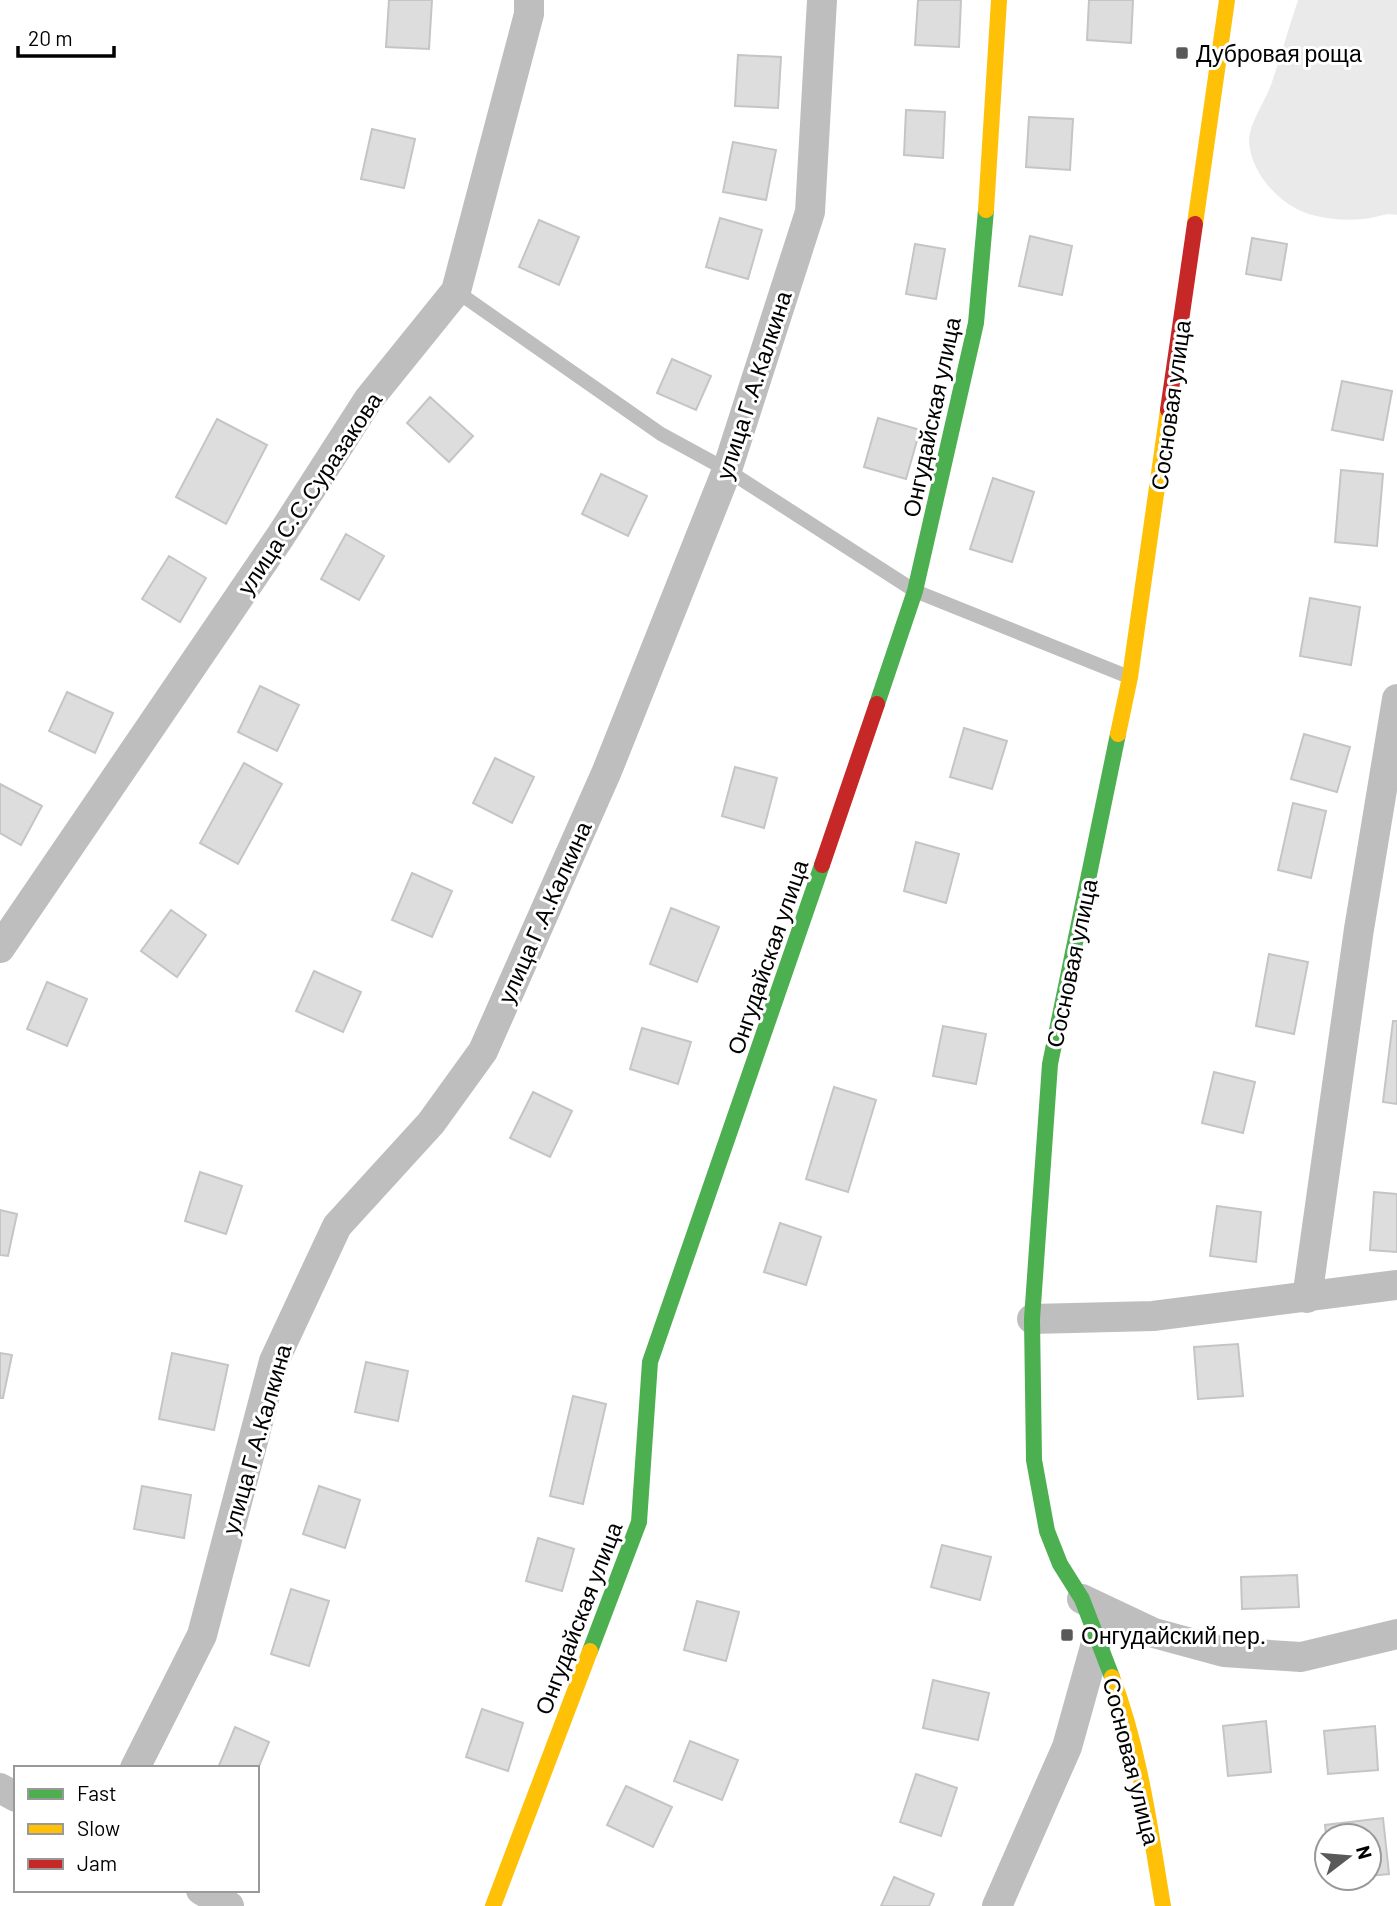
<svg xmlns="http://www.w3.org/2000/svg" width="1397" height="1906" font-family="Barlow,sans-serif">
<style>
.green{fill:#eaeaea}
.building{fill:#ddd;stroke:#c5c5c5;stroke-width:2}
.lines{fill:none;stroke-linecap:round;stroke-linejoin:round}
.lane{stroke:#bebebe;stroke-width:14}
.street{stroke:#bebebe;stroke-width:30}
.fast{stroke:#4caf50;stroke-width:16}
.slow{stroke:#ffc107;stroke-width:16}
.jam{stroke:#c62828;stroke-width:16}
.poi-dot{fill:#595959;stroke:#fff;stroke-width:2.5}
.labels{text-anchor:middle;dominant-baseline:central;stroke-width:6;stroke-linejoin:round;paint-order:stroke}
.poi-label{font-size:23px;fill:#000;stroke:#fff;text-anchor:start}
.street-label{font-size:23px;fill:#000;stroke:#fff}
</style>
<rect width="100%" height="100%" fill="#fff"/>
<path class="green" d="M1298,0H1397V215C1387,213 1381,216 1371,218C1353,221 1330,220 1312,215C1283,208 1251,175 1249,142C1249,122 1266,101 1272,82C1281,55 1289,27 1298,0Z"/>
<path class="building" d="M389,0H432L429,49L386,47Z
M918,0H961L959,47L915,45Z
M1089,0H1133L1131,43L1087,40Z
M738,55L781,57L778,108L735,106Z
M906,110L945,112L943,158L904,155Z
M1029,117L1073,119L1070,170L1026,167Z
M372,129L415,139L404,188L361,179Z
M733,142L776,150L766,200L723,192Z
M720,218L762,230L748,279L706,267Z
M539,220L579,237L559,285L519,267Z
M1030,236L1072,246L1062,295L1019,286Z
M1252,238L1287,244L1281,280L1246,274Z
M915,244L945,249L936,299L906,294Z
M672,359L711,376L696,410L657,393Z
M1342,381L1392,391L1383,440L1332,430Z
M430,397L473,436L449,462L407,423Z
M878,418L920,430L906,479L864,467Z
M217,419L267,445L226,524L176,497Z
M1341,470L1383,474L1377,546L1335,542Z
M601,474L647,496L628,536L582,514Z
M993,478L1034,492L1012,562L970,549Z
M346,534L384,556L359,600L321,579Z
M169,556L206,578L180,622L142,599Z
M1310,598L1360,607L1351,665L1300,656Z
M260,686L299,705L277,751L238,732Z
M67,692L113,713L95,753L49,731Z
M964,728L1007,741L992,789L950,777Z
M1304,734L1350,747L1337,792L1291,779Z
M495,758L534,777L512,823L473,803Z
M244,763L282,784L238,864L200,843Z
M735,767L777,778L764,828L722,816Z
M0,784L42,806L21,845L0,833Z
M1293,803L1326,811L1311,878L1278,870Z
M916,842L959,854L946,903L904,891Z
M412,873L452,891L432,937L392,920Z
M671,908L719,927L697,982L650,964Z
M171,910L206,935L177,977L141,951Z
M1269,954L1308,962L1294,1034L1256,1026Z
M314,971L361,992L343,1032L296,1011Z
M47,982L87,999L67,1046L27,1029Z
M1393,1021H1397V1104L1383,1102Z
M943,1026L986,1034L976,1084L933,1076Z
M642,1028L691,1042L678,1084L630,1069Z
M1214,1072L1255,1082L1243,1133L1202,1123Z
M834,1087L876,1100L848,1192L806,1179Z
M533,1092L572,1111L550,1157L510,1138Z
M200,1172L242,1186L226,1234L185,1221Z
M1374,1192L1397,1194V1252L1370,1250Z
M1217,1206L1261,1212L1256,1262L1210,1256Z
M0,1210L17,1214L8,1256L0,1255Z
M780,1223L821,1237L806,1285L764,1272Z
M1238,1344L1243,1396L1198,1399L1194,1347Z
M0,1353L12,1355L3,1398H0Z
M172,1353L228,1365L214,1430L159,1419Z
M366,1362L408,1371L398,1421L355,1412Z
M573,1396L606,1404L583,1504L550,1496Z
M142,1486L191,1495L184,1538L134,1529Z
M319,1486L360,1500L345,1548L303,1534Z
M538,1538L574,1549L562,1591L526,1581Z
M942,1545L991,1557L980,1600L931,1587Z
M1297,1575L1299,1607L1242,1609L1241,1577Z
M291,1589L329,1601L309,1666L271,1654Z
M697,1601L739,1612L726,1661L684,1650Z
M933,1680L989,1693L978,1740L923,1728Z
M482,1709L523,1723L508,1771L466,1757Z
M1266,1721L1271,1772L1228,1776L1223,1726Z
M1375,1726L1378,1770L1328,1774L1324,1731Z
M235,1727L269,1742L257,1771V1768H218Z
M690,1741L738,1760L722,1800L674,1781Z
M916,1774L957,1788L941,1836L900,1822Z
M626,1786L672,1807L653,1847L607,1825Z
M1383,1818L1389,1874L1369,1876V1836H1327V1847L1325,1825Z
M894,1877L934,1894L929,1906H881Z"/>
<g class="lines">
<path class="lane" d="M456,291L661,434L727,470L915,591L1129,677"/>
<path class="street" d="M0,948L280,537L368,400L456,291L529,14V0
M1307,1298L1359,929L1397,699
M1032,1319L1153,1316L1397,1285
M1082,1599L1154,1633L1224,1652L1301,1657L1397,1634
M135,1768L202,1635L274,1361L337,1226L431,1123L483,1051L607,771L727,470L810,212L822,0
M0,1788L16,1797
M201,1890L229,1906
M997,1906L1067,1747L1098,1636"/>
<path class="fast" d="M877,704L915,591L976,323L986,210
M590,1651L639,1522L650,1362L822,865
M1112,1677L1082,1599L1060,1564L1047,1531L1034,1460L1032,1319L1050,1064L1118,734"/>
<path class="slow" d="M986,210L999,0
M1195,224L1227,0
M1118,734L1130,677L1168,410
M1112,1677C1140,1750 1150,1829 1163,1906
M493,1906L590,1651"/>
<path class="jam" d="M1168,410L1195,224
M822,865L877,704"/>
</g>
<g class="poi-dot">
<rect x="1175" y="46" width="14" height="14" rx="3.5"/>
<rect x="1060" y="1628" width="14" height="14" rx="3.5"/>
</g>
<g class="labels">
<g class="poi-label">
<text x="1196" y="53">Дубровая роща</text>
<text x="1081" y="1635">Онгудайский пер.</text>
</g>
<g class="street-label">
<text transform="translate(753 385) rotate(-72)">улица Г.А.Калкина</text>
<text transform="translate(1170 405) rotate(-82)">Сосновая улица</text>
<text transform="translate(931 417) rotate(-78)">Онгудайская улица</text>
<text transform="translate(309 493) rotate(-56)">улица С.С.Суразакова</text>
<text transform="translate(544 912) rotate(-66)">улица Г.А.Калкина</text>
<text transform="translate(767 957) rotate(-71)">Онгудайская улица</text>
<text transform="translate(1071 963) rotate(-78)">Сосновая улица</text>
<text transform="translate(256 1439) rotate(-74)">улица Г.А.Калкина</text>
<text transform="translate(578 1618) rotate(-69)">Онгудайская улица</text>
<text transform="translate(1132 1761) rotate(76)">Сосновая улица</text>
</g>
</g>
<rect x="14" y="1766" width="245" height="126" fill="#ffffff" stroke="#999999" stroke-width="2"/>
<rect x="28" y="1789" width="35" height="10" fill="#4caf50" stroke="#999999" stroke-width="2"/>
<text x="77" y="1801" font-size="21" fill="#000000">Fast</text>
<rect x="28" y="1824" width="35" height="10" fill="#ffc107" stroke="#999999" stroke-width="2"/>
<text x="77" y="1836" font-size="21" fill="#000000">Slow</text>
<rect x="28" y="1859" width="35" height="10" fill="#c62828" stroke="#999999" stroke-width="2"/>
<text x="77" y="1871" font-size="21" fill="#000000">Jam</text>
<g transform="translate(1348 1857) rotate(74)"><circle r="33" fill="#ffffff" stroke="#999999" stroke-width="2"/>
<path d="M0-5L12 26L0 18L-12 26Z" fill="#595959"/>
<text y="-10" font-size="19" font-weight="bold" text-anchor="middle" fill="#000000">N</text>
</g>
<path d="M18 46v10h96v-10" fill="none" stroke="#000000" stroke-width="3.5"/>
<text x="28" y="46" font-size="21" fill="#000000" stroke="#ffffff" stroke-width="5" paint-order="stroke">20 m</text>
</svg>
